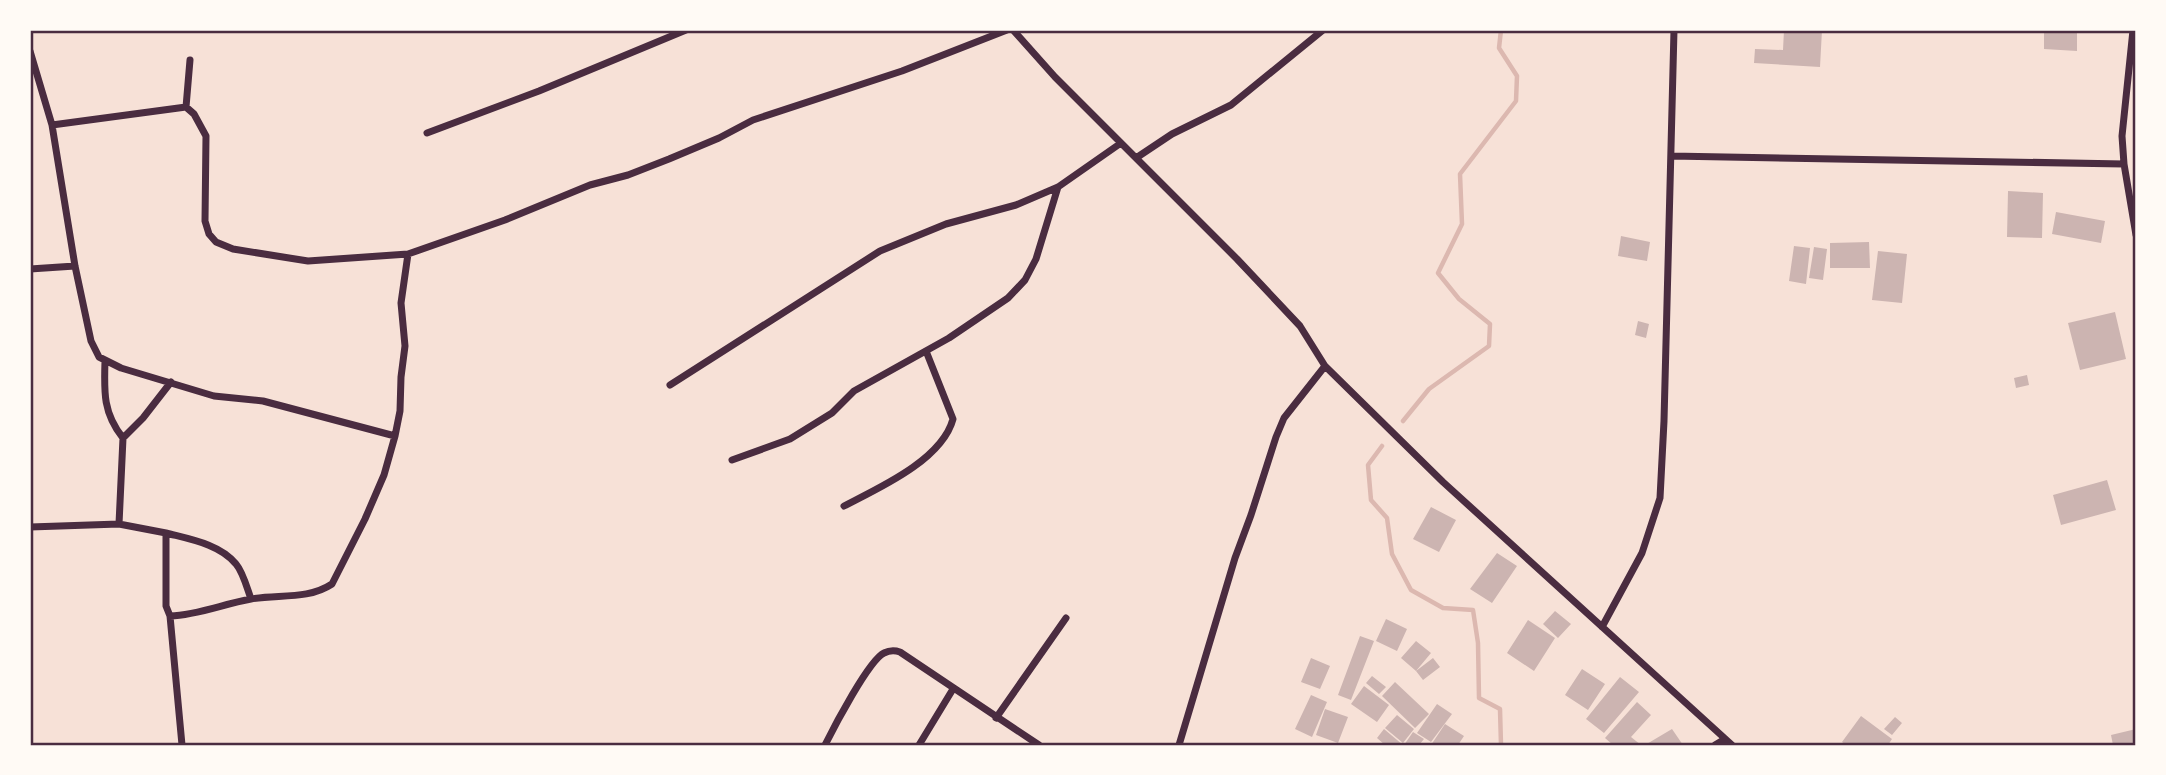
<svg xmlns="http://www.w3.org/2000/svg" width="2166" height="775" font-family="'Roboto Condensed',sans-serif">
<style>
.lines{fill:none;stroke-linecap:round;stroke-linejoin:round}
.stream{stroke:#dcb8b0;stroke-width:4.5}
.building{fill:#ccb4b1}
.minor{stroke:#4a2c40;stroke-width:7}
.neatline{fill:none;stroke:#4a2c40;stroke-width:2.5}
</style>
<rect width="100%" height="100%" fill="#f7e1d7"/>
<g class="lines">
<path class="stream" d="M1403,421L1429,389L1489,346L1490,324L1459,299L1438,273L1462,224L1460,174L1516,101L1517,76L1499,48L1501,30
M1382,446L1368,465L1371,500L1387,518L1392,554L1411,590L1443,608L1473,610L1478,643L1479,698L1500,709L1501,745"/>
</g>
<path class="building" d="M1784,30H1822L1820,67L1754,63L1755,49L1783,50Z
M2044,30H2077V51L2044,49Z
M2008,191L2043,193L2042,238L2007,237Z
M2056,212L2105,221L2101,243L2052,234Z
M1621,236L1650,242L1647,261L1618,256Z
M1869,242L1870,268H1830V243Z
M1794,246L1810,248L1806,284L1789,281Z
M1814,247L1827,249L1823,280L1809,278Z
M1878,251L1907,254L1902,303L1872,300Z
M2115,312L2126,359L2080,370L2068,323Z
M1638,321L1649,324L1646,338L1635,335Z
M2027,375L2029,385L2016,388L2014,378Z
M2107,480L2116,510L2061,525L2053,495Z
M1431,507L1456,520L1439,552L1413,539Z
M1497,553L1517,566L1492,603L1470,589Z
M1555,611L1571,624L1558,638L1543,624Z
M1386,619L1407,629L1397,651L1376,641Z
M1528,620L1555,638L1534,671L1507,653Z
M1360,636L1374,641L1351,700L1338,695Z
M1416,641L1431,653L1416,671L1401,658Z
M1311,658L1330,666L1320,689L1301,682Z
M1433,658L1440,667L1423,680L1416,671Z
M1582,669L1605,684L1588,710L1565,695Z
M1372,676L1386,687L1379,694L1366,683Z
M1620,677L1639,692L1604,733L1586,719Z
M1395,682L1429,714L1415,728L1382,696Z
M1364,686L1389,705L1377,722L1351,704Z
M1311,695L1327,702L1312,737L1295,729Z
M1637,702L1651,715L1631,737L1641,745H1613L1605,738Z
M1437,704L1452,714L1431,742L1417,733Z
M1325,709L1348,717L1338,743L1316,735Z
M1397,715L1414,729L1403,743L1385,728Z
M1861,716L1892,739L1888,745H1846L1842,742Z
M1895,717L1902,723L1892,735L1884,729Z
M1445,724L1464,736L1458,745H1431Z
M1384,729L1403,745H1385L1377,738Z
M1672,729L1683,745H1645Z
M2136,729V745H2113L2111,735Z
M1413,732L1424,739L1419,745H1404Z"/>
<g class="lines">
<path class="minor" d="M1013,30L1055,77L1237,259L1300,326L1325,366L1443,482L1732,745
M2133,30L2122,136L2124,164L2136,235
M30,51L52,125L75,266L91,341L99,357L121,368L214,396L263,401L395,436
M186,107L190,60
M52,125L186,107L194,114L206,136L205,221L209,234L216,242L233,249L308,261L408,254
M427,133L539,91L686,30
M1671,156L2124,164
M1136,158L1172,134L1231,105L1323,30
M30,269L75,266
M105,361C104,392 103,413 123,438
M670,385L880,251L946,224L1016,205L1058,187L1121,143
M732,460L790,439L832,413L854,391L949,338L1008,298L1025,280L1036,259L1058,187
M844,506C879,488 942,460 953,419L926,351
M119,524L166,533V606L170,616
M30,527L119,524L123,438L143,418L171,382
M166,533C189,539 220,544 236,564C243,572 247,588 251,599
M1602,627L1642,553L1660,498L1664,421L1674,30
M996,718L1066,618
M182,745L170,616C198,615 223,604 251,599C278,594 308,600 332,584L365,519L384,475L395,436L400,411L401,377L405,346L401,303L408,254L505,220L590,185L628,175L669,159L719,138L753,120L902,71L1007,30
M825,745C834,727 869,660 884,653C890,650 894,650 900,652L1039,745
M919,745L953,689
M1179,745L1235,558L1251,515L1276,437L1284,418L1325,366
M1715,745L1725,739"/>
</g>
<rect width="2166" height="775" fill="none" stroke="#fffaf5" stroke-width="63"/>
<rect x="32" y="32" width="2102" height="712" class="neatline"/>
</svg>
